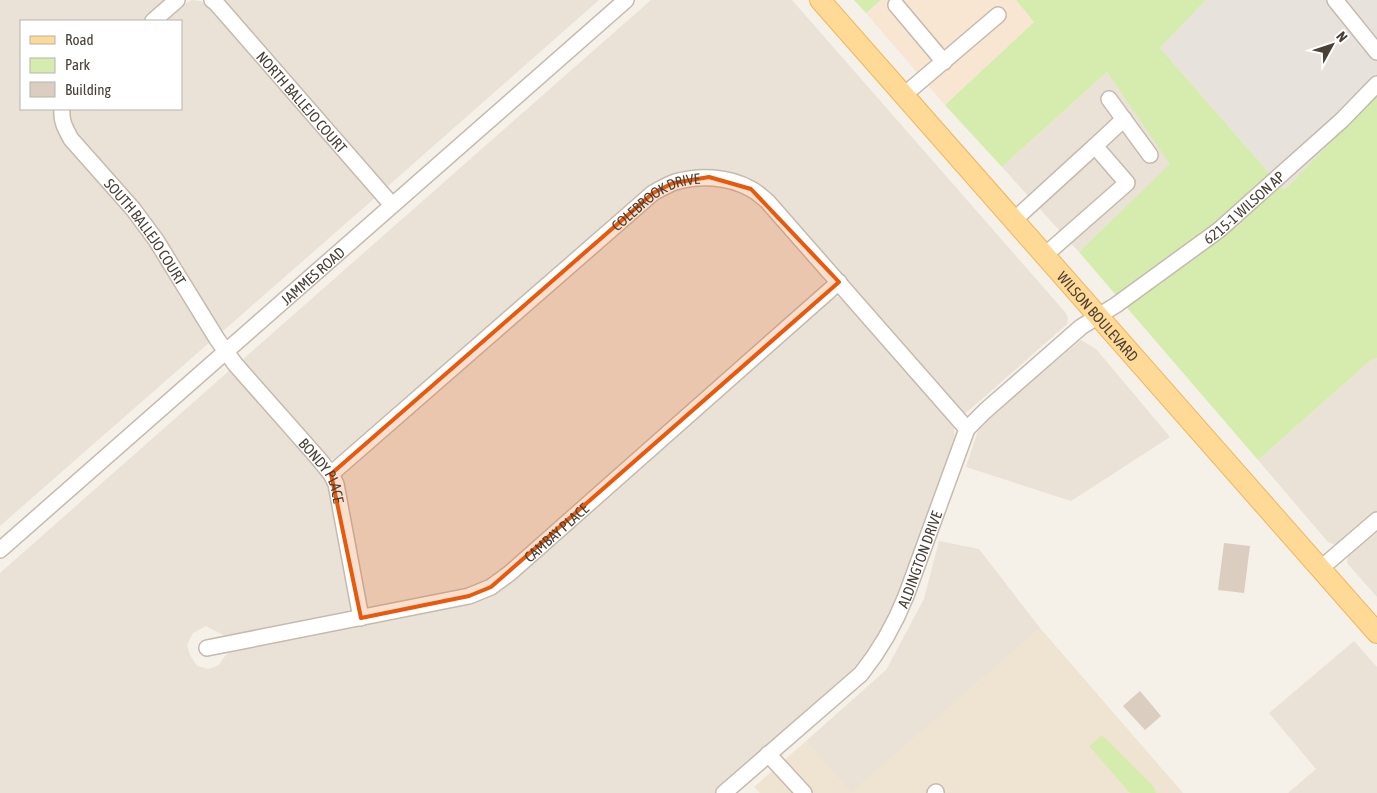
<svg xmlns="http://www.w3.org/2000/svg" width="1377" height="793" font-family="'Asap Condensed',sans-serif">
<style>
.residential{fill:#eae2d6}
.commercial{fill:#f8e5d2}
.industrial{fill:#e8e2dd}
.education{fill:#efe4d1}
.green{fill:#d5ecae}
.building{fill:#dbcec0}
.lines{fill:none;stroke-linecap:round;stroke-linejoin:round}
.minor-casing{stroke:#c5baad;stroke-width:18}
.major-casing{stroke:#edb75f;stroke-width:22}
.minor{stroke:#fff;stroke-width:15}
.major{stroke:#ffda97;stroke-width:20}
.marked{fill:#e8590c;fill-opacity:0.2;stroke:#e8590c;stroke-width:4;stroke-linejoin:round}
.labels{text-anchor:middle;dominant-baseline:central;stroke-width:5;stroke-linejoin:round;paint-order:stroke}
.street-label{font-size:15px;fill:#494036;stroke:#fff}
</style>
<rect width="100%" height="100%" fill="#f5f0e8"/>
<path class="residential" d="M0,0H168L143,21H21V109H54L55,122L59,134L129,215L164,263L211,341L0,526Z
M192,0L204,2L212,7L376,197L223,331L218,326L179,260L143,210L74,132L69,121L70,109H181V21H163L179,7Z
M224,0H599L388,186L385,184Z
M651,0H792L1065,312L1068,318L1067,324L966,413L960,411L762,190L672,177L337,460L326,458L244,364L242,360Z
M1107,72L1171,164L1079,252L1002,167Z
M715,184L735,189L749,195L764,206L822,273L824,282L822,289L499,574L475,588L377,608L369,607L363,601L341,482L342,474L652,201L681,186Z
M838,297L845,298L953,421L955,439L903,587L885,630L860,665L715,793H0V573L230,370L317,465L331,486L353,601L351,609L345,614L227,637L206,626L193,633L187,645L190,655L197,666L209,669L219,665L225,656L234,649L472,600L829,299Z
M1081,340L1096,349L1170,437L1071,501L966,467L978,431L996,410Z
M1377,358V512L1343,541L1335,545L1328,542L1258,460L1371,360Z
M1377,528V597L1347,563L1348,553Z
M939,541L979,549L1040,628L851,793L806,741L886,670L924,599Z
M1354,641L1377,667V793H1288L1316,769L1269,713Z"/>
<path class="commercial" d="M881,0H1016L1034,22L945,105L866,13Z"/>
<path class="industrial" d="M1206,0H1377V95L1284,190L1160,48Z"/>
<path class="education" d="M1040,628L1183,793H760L754,787L806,741L851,792Z"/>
<path class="green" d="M854,0H881L866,13Z
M1016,0H1206L1160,48L1284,190L1377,95V358L1371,360L1258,460L1079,252L1170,164L1107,72L1002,167L945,105L1034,22Z
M1102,735L1154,787L1156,793H1130L1089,746Z"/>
<path class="building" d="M1224,543L1250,546L1244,593L1218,590Z
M1140,691L1161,716L1145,730L1123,706Z"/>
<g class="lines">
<g class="minor-casing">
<g id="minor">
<path id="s1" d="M212,0L216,3L392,205"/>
<path d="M1335,0L1377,52"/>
<path d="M896,5L944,62"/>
<path d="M153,21L177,0"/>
<path d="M904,95L998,15"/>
<path d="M1109,99L1150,155"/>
<path id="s2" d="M62,109C61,121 65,128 71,139L133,209L156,240L217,339L235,364L318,458L331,474L336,484L361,618"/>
<path d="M1095,146L1124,119"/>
<path d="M1014,220L1095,146L1127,183L1045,255"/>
<path id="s3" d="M331,474L653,193C660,189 667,185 675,182C699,175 728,176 751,189C757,192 762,197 767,201L967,429"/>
<path id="s4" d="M0,550L626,0"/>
<path d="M1320,569L1377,520"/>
<path id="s5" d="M207,648L469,596L491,587L510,573L839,282"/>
<path d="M768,754L804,793"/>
<path id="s6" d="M724,793L861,674C881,649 894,626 906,596L967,429L985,411L1081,327L1116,305L1219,230L1342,120L1377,84"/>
<path d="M935,793L936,792"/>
</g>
</g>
<g class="major-casing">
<g id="major">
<path id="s7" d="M820,0L1377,633"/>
</g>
</g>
<use href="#minor" class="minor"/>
<use href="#major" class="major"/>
</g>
<path class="marked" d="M709,177L751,189L839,282L491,587L469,596L361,618L331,474L653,193L673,183Z"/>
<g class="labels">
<g class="street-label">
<text stroke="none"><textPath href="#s1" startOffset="136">NORTH BALLEJO COURT</textPath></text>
<text stroke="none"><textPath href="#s3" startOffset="426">COLEBROOK DRIVE</textPath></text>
<text stroke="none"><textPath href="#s6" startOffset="805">6215-1 WILSON AP</textPath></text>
<text stroke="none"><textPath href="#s2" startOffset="151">SOUTH BALLEJO COURT</textPath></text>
<text stroke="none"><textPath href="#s4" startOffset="416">JAMMES ROAD</textPath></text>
<text stroke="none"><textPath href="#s7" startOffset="421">WILSON BOULEVARD</textPath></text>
<text stroke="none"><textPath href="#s2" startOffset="450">BONDY PLACE</textPath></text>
<text stroke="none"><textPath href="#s5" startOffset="376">CAMBAY PLACE</textPath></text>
<text stroke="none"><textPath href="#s6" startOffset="311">ALDINGTON DRIVE</textPath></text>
</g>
</g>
<rect x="20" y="20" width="162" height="90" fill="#ffffff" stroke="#b6b3af"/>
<rect x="30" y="36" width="25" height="8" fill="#ffda97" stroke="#b6b3af"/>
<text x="65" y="45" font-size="15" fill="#494036">Road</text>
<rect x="30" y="58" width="25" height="15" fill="#d5ecae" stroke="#b6b3af"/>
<text x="65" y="70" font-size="15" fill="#494036">Park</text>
<rect x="30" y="82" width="25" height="15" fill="#dbcec0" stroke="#b6b3af"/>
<text x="65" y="95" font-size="15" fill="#494036">Building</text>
<g transform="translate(1332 45) rotate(50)" stroke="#ffffff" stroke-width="4" paint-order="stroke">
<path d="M0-4L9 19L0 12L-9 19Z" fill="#494036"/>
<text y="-8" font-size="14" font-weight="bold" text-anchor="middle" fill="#494036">N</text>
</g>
</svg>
